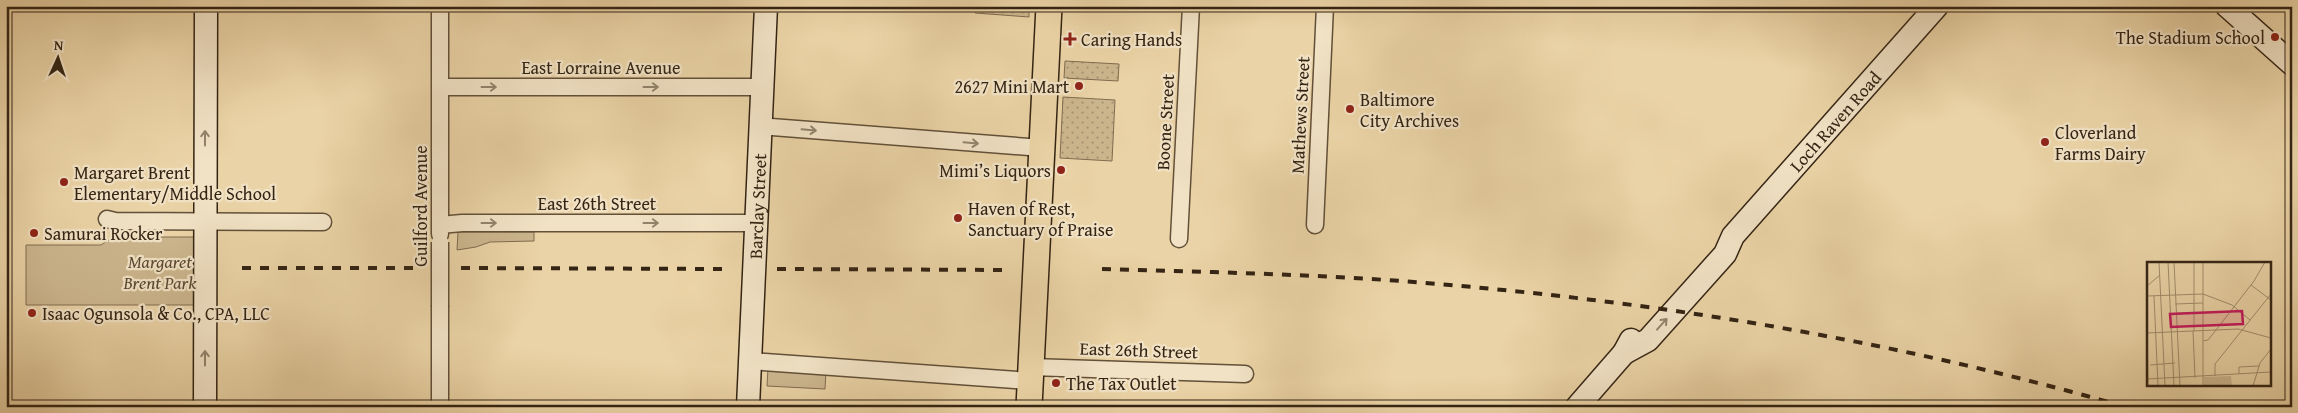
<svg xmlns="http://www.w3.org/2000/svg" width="2298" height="413" font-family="'Gentium Book Plus',serif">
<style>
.grass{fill:url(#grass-dots);stroke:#806c50}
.park{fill:#cbb58d;stroke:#806c50}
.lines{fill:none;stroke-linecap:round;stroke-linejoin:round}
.street-casing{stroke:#625038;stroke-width:19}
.secondary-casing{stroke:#342414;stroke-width:25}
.primary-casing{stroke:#342414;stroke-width:28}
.street{stroke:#f1e2c5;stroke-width:16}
.secondary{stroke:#f1e2c5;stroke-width:22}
.primary{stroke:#ead3a6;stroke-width:25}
.rail{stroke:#342414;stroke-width:4;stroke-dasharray:9 9;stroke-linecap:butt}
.street-bridge-casing{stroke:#625038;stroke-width:19;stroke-linecap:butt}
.street-bridge{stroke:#f1e2c5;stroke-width:16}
.oneway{stroke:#92836c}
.poi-dot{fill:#8f2418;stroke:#f1e2c5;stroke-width:2}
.labels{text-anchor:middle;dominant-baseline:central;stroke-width:4.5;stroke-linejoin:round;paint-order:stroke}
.poi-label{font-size:18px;fill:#342414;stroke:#f1e2c5;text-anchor:start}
.street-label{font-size:18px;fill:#342414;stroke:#f1e2c5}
.park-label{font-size:18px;font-style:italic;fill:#5a4832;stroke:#f1e2c5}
.inset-road{fill:none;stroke:#a18d6c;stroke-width:1}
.view{fill:#c2185b;fill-opacity:0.15;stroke:#c2185b;stroke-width:2.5}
.inset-edge{fill:none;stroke:#342414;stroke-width:2.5}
</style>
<defs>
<pattern id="grass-dots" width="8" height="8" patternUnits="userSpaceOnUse" patternTransform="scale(1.25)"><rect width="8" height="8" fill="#cbb58d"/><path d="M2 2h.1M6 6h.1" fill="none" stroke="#a69372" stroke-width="1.8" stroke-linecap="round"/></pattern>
</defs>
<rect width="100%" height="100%" fill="#ead3a6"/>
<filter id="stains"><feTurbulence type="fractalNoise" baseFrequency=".004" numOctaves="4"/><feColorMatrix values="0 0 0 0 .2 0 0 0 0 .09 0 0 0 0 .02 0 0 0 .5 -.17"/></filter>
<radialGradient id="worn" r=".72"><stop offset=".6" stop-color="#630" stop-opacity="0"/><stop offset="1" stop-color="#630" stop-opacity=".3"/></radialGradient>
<path class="grass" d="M975,7L1029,10V17L975,13Z
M1065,61L1119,64L1118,81L1064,78Z
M1063,97L1115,100L1112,161L1060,158Z"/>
<path class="park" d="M458,232H534V241L490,242L476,247L457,250Z
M113,237H195L194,305H26V245H101Z
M768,368L826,371L825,389L767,386Z"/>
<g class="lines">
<g class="street-casing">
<path id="street" d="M440,87H762
M760,126L1042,148
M107,219L115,221L323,222
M440,225L462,223H755
M1315,225L1325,6
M440,234V6
M1179,239L1191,6
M440,307V407
M750,361L1030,381
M1031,367L1245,374"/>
</g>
<g class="secondary-casing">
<g id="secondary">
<path d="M2227,6L2292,64"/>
<path id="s1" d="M1624,353L1648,340L1725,254L1733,236L1937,6"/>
<path d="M205,407L206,6"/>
<path id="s2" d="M748,407L766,6"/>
<path d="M1577,407L1624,353L1631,340"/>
</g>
</g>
<g class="primary-casing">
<path id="primary" d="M1029,407L1049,6"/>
</g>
<use href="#street" class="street"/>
<use href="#secondary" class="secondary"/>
<use href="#primary" class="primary"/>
<path class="rail" d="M242,268H417
M461,268L726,269
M777,269L1008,270
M1102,269C1206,272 1311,274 1414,282C1655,301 1894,340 2126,407"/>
<g class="street-bridge-casing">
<path id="street-bridge" d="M440,242V307"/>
</g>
<use href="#street-bridge" class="street-bridge"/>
</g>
<defs><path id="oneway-shaft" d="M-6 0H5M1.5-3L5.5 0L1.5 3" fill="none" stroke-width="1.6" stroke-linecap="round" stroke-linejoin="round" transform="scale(1.25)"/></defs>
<g class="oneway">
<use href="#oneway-shaft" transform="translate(489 87)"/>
<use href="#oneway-shaft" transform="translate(651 87)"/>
<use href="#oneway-shaft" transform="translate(809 130) rotate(5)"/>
<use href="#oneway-shaft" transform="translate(205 138) rotate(-90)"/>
<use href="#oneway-shaft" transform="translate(971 143) rotate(5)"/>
<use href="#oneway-shaft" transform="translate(489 223)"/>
<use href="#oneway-shaft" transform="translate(651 223)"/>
<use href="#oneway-shaft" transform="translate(1662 324) rotate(-48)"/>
<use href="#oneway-shaft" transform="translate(205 358) rotate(-90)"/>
</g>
<g class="poi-dot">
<circle cx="2275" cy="37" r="5"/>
<path d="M1067.5 31.5h5v5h5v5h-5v5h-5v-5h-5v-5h5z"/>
<circle cx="1079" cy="86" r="5"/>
<circle cx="1350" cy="109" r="5"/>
<circle cx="2045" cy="142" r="5"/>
<circle cx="1061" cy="170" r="5"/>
<circle cx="64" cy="182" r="5"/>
<circle cx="958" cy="218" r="5"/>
<circle cx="34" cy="233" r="5"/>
<circle cx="32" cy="313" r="5"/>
<circle cx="1056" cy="383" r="5"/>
</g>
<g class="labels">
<g class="poi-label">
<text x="2265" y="37" text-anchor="end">The Stadium School</text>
<text x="1081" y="39">Caring Hands</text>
<text x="1069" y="86" text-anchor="end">2627 Mini Mart</text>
<text x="1360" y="99">Baltimore<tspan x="1360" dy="21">City Archives</tspan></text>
<text x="2055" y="132">Cloverland<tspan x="2055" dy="21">Farms Dairy</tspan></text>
<text x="1051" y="170" text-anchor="end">Mimi’s Liquors</text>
<text x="74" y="172">Margaret Brent<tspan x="74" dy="21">Elementary/Middle School</tspan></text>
<text x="968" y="208">Haven of Rest,<tspan x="968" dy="21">Sanctuary of Praise</tspan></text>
<text x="44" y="233">Samurai Rocker</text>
<text x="42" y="313">Isaac Ogunsola &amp; Co., CPA, LLC</text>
<text x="1066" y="383">The Tax Outlet</text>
</g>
<g class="street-label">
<text x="601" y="67">East Lorraine Avenue</text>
<text transform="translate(1300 115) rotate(-87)">Mathews Street</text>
<text stroke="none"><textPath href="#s1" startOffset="316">Loch Raven Road</textPath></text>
<text transform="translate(1165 122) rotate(-87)">Boone Street</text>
<text x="597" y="203">East 26th Street</text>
<text transform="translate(420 206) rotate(-90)">Guilford Avenue</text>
<text stroke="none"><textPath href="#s2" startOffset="201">Barclay Street</textPath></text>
<text transform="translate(1139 350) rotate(2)">East 26th Street</text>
</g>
<g class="park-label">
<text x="160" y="261">Margaret<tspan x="160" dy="21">Brent Park</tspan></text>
</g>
</g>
<g transform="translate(2147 262)">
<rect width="124" height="124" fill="#ead3a6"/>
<path d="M84,114L85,124H57V115Z" fill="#cbb58d"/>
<path class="inset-road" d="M12,0L18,124M21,0L27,124M27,0L33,124M56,0V124M104,23L124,38M0,24L13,13M56,32L85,43L103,58M0,34L56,32M7,34L11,124M28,42L56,41M0,47L1,124M69,68L107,19L118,0M46,69L48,116M47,69V0M0,71L91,67L124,76M56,79L61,78L69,68M3,103L28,101M92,112V105L112,104M68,114V102L124,32M0,117L124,110M106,124L113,101L124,87"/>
<path class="view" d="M95,49L96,62L24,65L23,52Z"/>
<rect width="124" height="124" class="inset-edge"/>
</g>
<rect width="2298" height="413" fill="none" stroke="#ead3a6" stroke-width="25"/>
<rect x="8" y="8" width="2283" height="398" fill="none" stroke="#342414" stroke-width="2.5"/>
<rect x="12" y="12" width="2273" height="388" fill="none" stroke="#342414"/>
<g transform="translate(58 58) rotate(3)" stroke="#f1e2c5" stroke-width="4" paint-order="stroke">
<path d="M0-4L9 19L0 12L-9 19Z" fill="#342414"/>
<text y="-8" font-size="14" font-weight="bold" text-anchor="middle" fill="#342414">N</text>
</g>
<rect width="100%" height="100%" filter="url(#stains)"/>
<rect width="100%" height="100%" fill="url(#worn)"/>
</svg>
